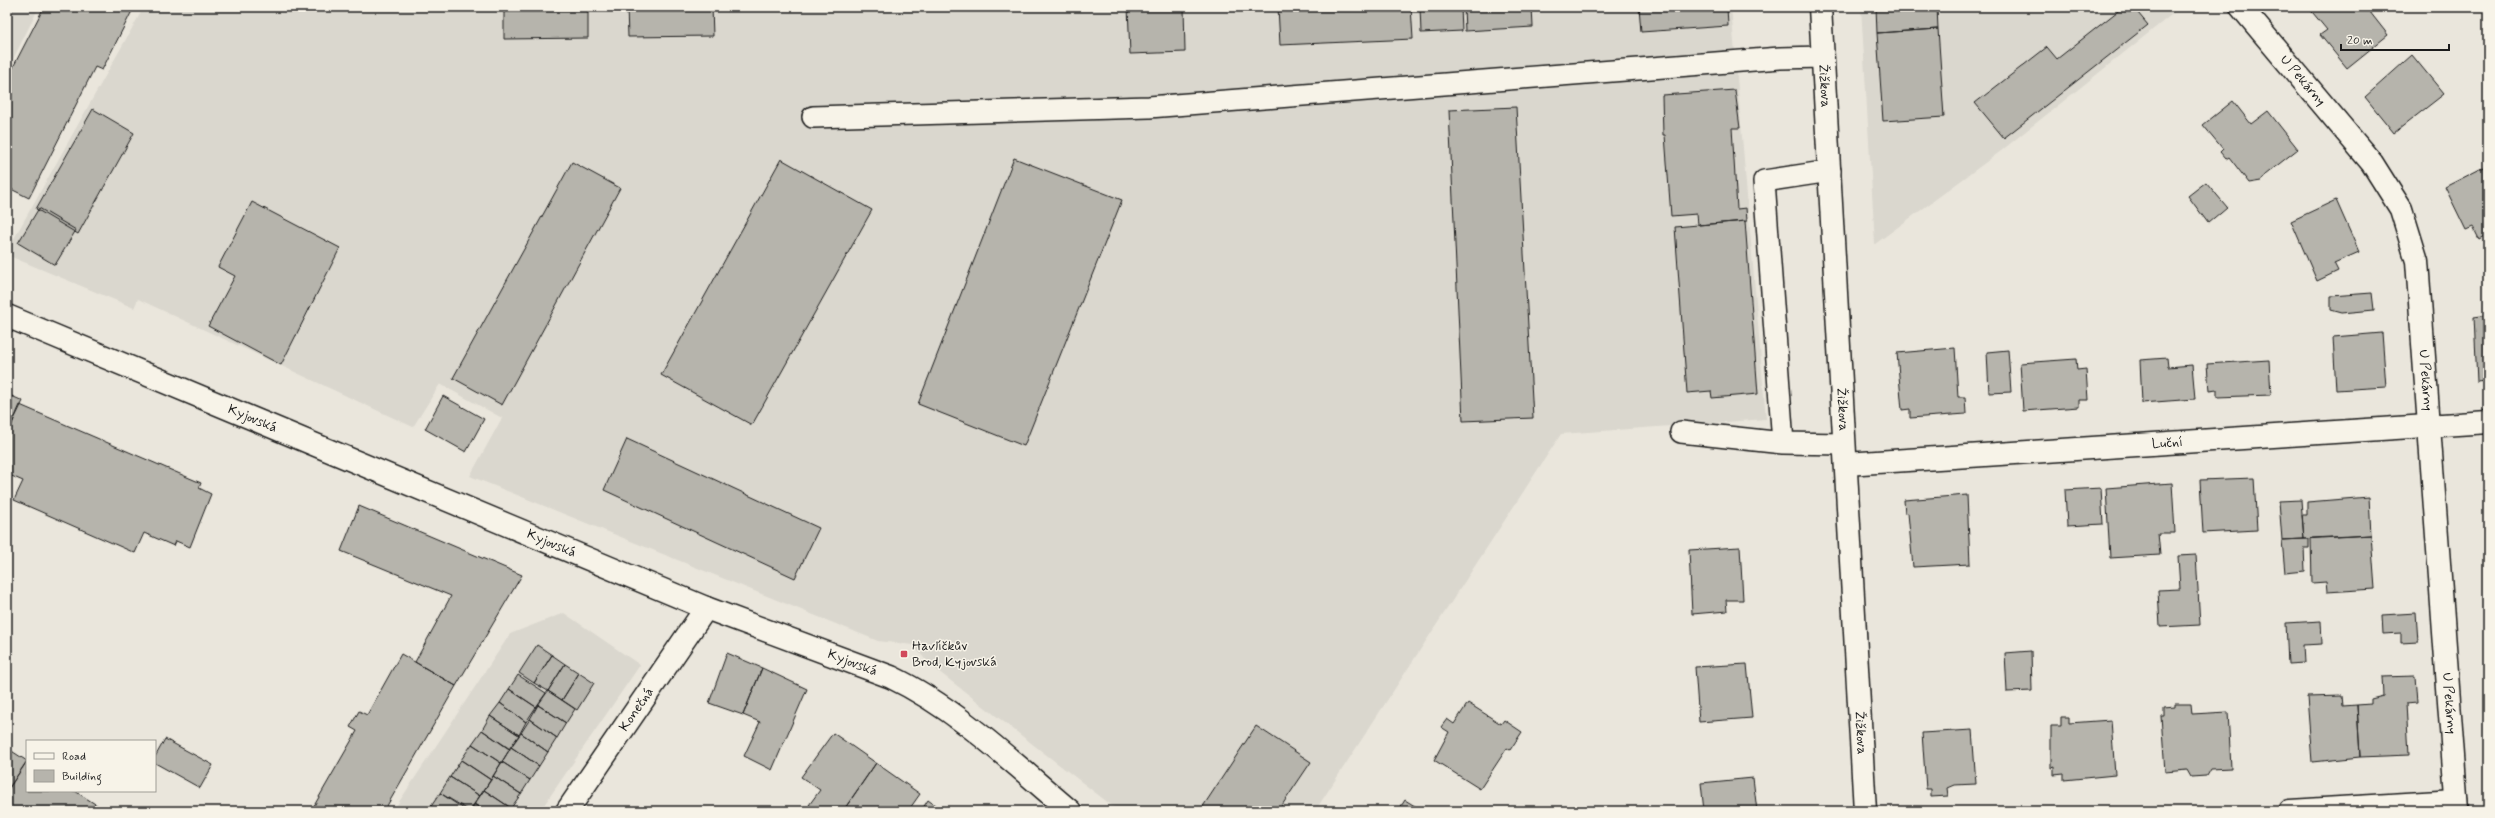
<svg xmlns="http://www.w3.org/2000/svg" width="2495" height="818" font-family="Mynerve,sans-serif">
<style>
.built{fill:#dad7ce}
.building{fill:#b6b4ac;stroke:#1c1c1c}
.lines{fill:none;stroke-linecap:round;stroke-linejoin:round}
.lane-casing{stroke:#1c1c1c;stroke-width:24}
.street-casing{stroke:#1c1c1c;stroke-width:25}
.secondary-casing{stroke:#1c1c1c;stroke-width:25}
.lane{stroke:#f7f3e8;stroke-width:21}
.street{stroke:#f7f3e8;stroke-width:22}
.secondary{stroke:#f7f3e8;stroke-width:22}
.poi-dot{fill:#d1495b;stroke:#f7f3e8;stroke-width:1.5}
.labels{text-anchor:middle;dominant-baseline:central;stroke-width:3;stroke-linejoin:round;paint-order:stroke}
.street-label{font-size:14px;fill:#1c1c1c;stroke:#f7f3e8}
.poi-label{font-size:14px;fill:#1c1c1c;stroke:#f7f3e8;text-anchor:start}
</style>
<rect width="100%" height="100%" fill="#eae6dc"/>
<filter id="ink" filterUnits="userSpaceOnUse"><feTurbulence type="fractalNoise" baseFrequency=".025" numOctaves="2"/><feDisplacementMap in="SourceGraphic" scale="8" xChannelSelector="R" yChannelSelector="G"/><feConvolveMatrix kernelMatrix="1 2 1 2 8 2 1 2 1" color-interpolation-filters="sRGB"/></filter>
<g filter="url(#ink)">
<path class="built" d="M7,7H39L7,71Z
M144,7H1731L1766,419L1561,434L1315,811H1119L929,664L913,645L878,641L470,476L502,418L440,384L413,427L138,299L134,308L7,255V251Z
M1861,7H2181L2001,151L1875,244Z
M564,613L640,665L540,811H393L510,634Z"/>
<path class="building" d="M44,7H134L102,70L95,67L29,198L7,187V79Z
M504,7H588V38L504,39Z
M627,7H712L713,36L628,37Z
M1128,7H1184L1185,52L1130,54Z
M1278,7H1411L1413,39L1280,45Z
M1420,7H1461L1462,31L1421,33Z
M1464,7H1532L1533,27L1465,31Z
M1639,7H1727L1728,26L1641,32Z
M1876,7H1937L1938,29L1877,33Z
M2123,7H2133L2148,25L2004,138L1975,103L2047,47L2057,59Z
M2308,7H2366L2388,35L2347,68L2320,35L2327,30Z
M1938,29L1944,117L1883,121L1877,33Z
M2412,55L2444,94L2394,133L2365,97Z
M1735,90L1740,128H1732L1737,209L1746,208L1747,221L1698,225L1697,214L1671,216L1665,135H1663L1662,95Z
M2233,101L2251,124L2268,111L2298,149L2265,175L2261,181L2249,183L2229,157L2226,159L2220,152L2223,149L2203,125Z
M1516,107L1533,418L1463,421L1449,110Z
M93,109L134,133L78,234L36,209Z
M1014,158L1122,200L1024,446L918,404Z
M781,159L872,210L752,425L661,375Z
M572,162L620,188L502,405L453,378Z
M2488,165V234L2479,239L2473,227L2466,230L2445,187Z
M2206,182L2227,207L2208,223L2188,196Z
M2336,200L2359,252L2334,263L2338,271L2317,281L2291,221Z
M252,202L340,248L281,365L208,326L235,276L218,267Z
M39,208L76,230L55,265L18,243Z
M1745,221L1758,394L1712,398L1711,391L1687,393L1675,227Z
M2372,293L2374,310L2342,313L2331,310V296Z
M2488,315V381L2477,382L2474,317Z
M2382,333L2386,387L2336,390L2333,337Z
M1955,348L1958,397H1965L1966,414L1910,418V409L1902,410L1897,353Z
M2008,350L2011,392L1989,393L1987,352Z
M2167,358L2168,367L2192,365L2195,399L2142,403L2140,360Z
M2076,359L2077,370L2086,369L2088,400H2079V407L2023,411L2020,363Z
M2269,360L2271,395L2217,397V390L2209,391L2207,364Z
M7,394L23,401L7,434Z
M443,396L484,419L466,452L425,429Z
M20,405L201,483L199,488L211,494L190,547L176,541L174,546L144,533L135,553L14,500L23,481L7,474V435Z
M627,439L819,528L795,578L604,490Z
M2254,478L2257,530L2203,533L2200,480Z
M2172,483L2175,533H2158L2160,555L2110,558L2106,488Z
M2101,488L2103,524L2067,526L2065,490Z
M1967,495L1970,564L1913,567L1908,513L1905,514L1904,500Z
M2369,497L2371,535L2304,539L2302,515H2307V502Z
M2301,500L2304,539L2282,540L2279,501Z
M2485,505H2488V531H2486Z
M359,506L522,575L456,686L415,662L451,596L341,551Z
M2371,535L2375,589L2327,592L2326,582L2312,583L2311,538Z
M2304,539H2309V548H2304L2305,571L2285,573L2282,540Z
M1740,547L1743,600H1726L1727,611L1692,614L1689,550Z
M2196,555L2200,625L2160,627L2158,590L2180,589L2178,556Z
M2416,613L2418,642L2401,643V633L2383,634L2382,615Z
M2321,621L2322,644L2303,645L2304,663L2288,664L2286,623Z
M537,645L552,655L534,683L519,673Z
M2031,651L2032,691L2007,692L2005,653Z
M727,653L762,668L743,715L709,703Z
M401,654L456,686L384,811H311L357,731L350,727L359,711L367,715Z
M552,655L565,664L548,691L534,683Z
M565,664L579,673L562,700L548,691Z
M1747,664L1752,718L1699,722L1695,667Z
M762,668L807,689L772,770L744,756L760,722L743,715Z
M579,673L594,683L577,710L562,700Z
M518,675L546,693L536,707L509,689Z
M2415,676L2417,703L2406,704L2409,755L2360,757L2357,705L2371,704V699L2383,696L2382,677Z
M509,689L536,707L526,722L500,703Z
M548,691L575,709L566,723L538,705Z
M2342,696L2343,706L2357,705L2360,757L2312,762L2307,697Z
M500,703L526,722L519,735L490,716Z
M1468,703L1501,724L1504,720L1522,732L1510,750L1507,748L1480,789L1434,760L1449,732L1441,727L1447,719L1454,724Z
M2175,704H2191L2192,714L2228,712L2231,768L2210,769L2206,776L2191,777L2187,770L2165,772L2161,716H2164V708L2175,707Z
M538,705L566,723L557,738L530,719Z
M490,716L519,735L509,749L482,730Z
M2061,717H2069V723L2111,720L2115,775L2064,780V774L2054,775V767L2051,768V726H2061Z
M530,719L557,738L548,752L521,733Z
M1256,726L1311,762L1278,811H1200Z
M482,730L510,749L501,763L472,744Z
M1972,730L1976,784L1954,785L1947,788L1948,796L1931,797V789H1926L1922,733Z
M521,733L548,752L539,766L511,747Z
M833,733L876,763L843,811H818L809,805L820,790L801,777Z
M165,739L213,765L200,788L155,763V757Z
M472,744L501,763L491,780L461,760Z
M511,747L539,766L530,780L502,762Z
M7,748L27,761L7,791Z
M461,760L491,780L480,796L450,777Z
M27,761V791H75L106,811H7V791Z
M502,762L530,780L521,794L493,776Z
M876,763L920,794L908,811H843Z
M493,776L521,794L511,808L484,790Z
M450,777L480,796L470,811L440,793Z
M1753,778L1757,811H1704L1701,783Z
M484,790L511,808L509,811H485L474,804Z
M440,793L467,811H428Z
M928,800L943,811H921Z
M1405,800L1423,811H1398Z
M474,804L485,811H470Z"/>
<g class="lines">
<g class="lane-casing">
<path id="lane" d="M813,117L1149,107L1780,58L1823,57
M1830,171L1764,181L1783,443L1844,444
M1681,432L1783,443"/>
</g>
<g class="street-casing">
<g id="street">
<path id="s1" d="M2241,7L2372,163L2401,209L2417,261L2457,811"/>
<path id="s2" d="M7,316L706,608L891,677C958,709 1014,764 1070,811"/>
<path id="s3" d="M1846,464L2488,422"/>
<path id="s4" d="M567,811L706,608"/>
<path d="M2290,811L2456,801"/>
</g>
</g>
<g class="secondary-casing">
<g id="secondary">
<path id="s5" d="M1820,7L1865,811"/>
</g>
</g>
<use href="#lane" class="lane"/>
<use href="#street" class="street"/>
<use href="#secondary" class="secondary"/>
</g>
</g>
<rect class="poi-dot" x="900" y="650" width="8" height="8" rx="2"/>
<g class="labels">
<g class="street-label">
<text stroke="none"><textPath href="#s1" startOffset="96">U Pekárny</textPath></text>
<text stroke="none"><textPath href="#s5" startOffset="79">Žižkova</textPath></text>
<text stroke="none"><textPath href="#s1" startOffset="432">U Pekárny</textPath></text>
<text stroke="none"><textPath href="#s5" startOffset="403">Žižkova</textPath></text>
<text stroke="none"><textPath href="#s2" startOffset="266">Kyjovská</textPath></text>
<text stroke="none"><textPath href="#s3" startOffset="322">Luční</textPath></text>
<text stroke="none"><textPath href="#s2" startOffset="590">Kyjovská</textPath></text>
<text stroke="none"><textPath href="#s2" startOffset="914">Kyjovská</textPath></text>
<text stroke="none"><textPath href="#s1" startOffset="756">U Pekárny</textPath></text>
<text stroke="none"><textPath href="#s4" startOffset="123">Konečná</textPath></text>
<text stroke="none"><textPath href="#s5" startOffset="727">Žižkova</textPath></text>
</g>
<g class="poi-label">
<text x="912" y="646">Havlíčkův<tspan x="912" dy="16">Brod, Kyjovská</tspan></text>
</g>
</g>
<rect width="2495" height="818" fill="none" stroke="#f7f3e8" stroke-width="24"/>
<rect x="12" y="12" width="2471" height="794" fill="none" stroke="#1c1c1c" stroke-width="1.5" filter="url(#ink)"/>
<rect x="26" y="740" width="130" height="52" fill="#f7f3e8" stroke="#9f9d96"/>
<rect x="34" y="753" width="20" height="6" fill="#f7f3e8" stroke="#9f9d96"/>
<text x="62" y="760" font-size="12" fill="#1c1c1c">Road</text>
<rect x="34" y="770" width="20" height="12" fill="#b6b4ac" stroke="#9f9d96"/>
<text x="62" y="780" font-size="12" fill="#1c1c1c">Building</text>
<path d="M2341 44v6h108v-6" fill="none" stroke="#1c1c1c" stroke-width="2"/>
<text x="2347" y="44" font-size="12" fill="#1c1c1c" stroke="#f7f3e8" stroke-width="3" paint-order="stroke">20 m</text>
</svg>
